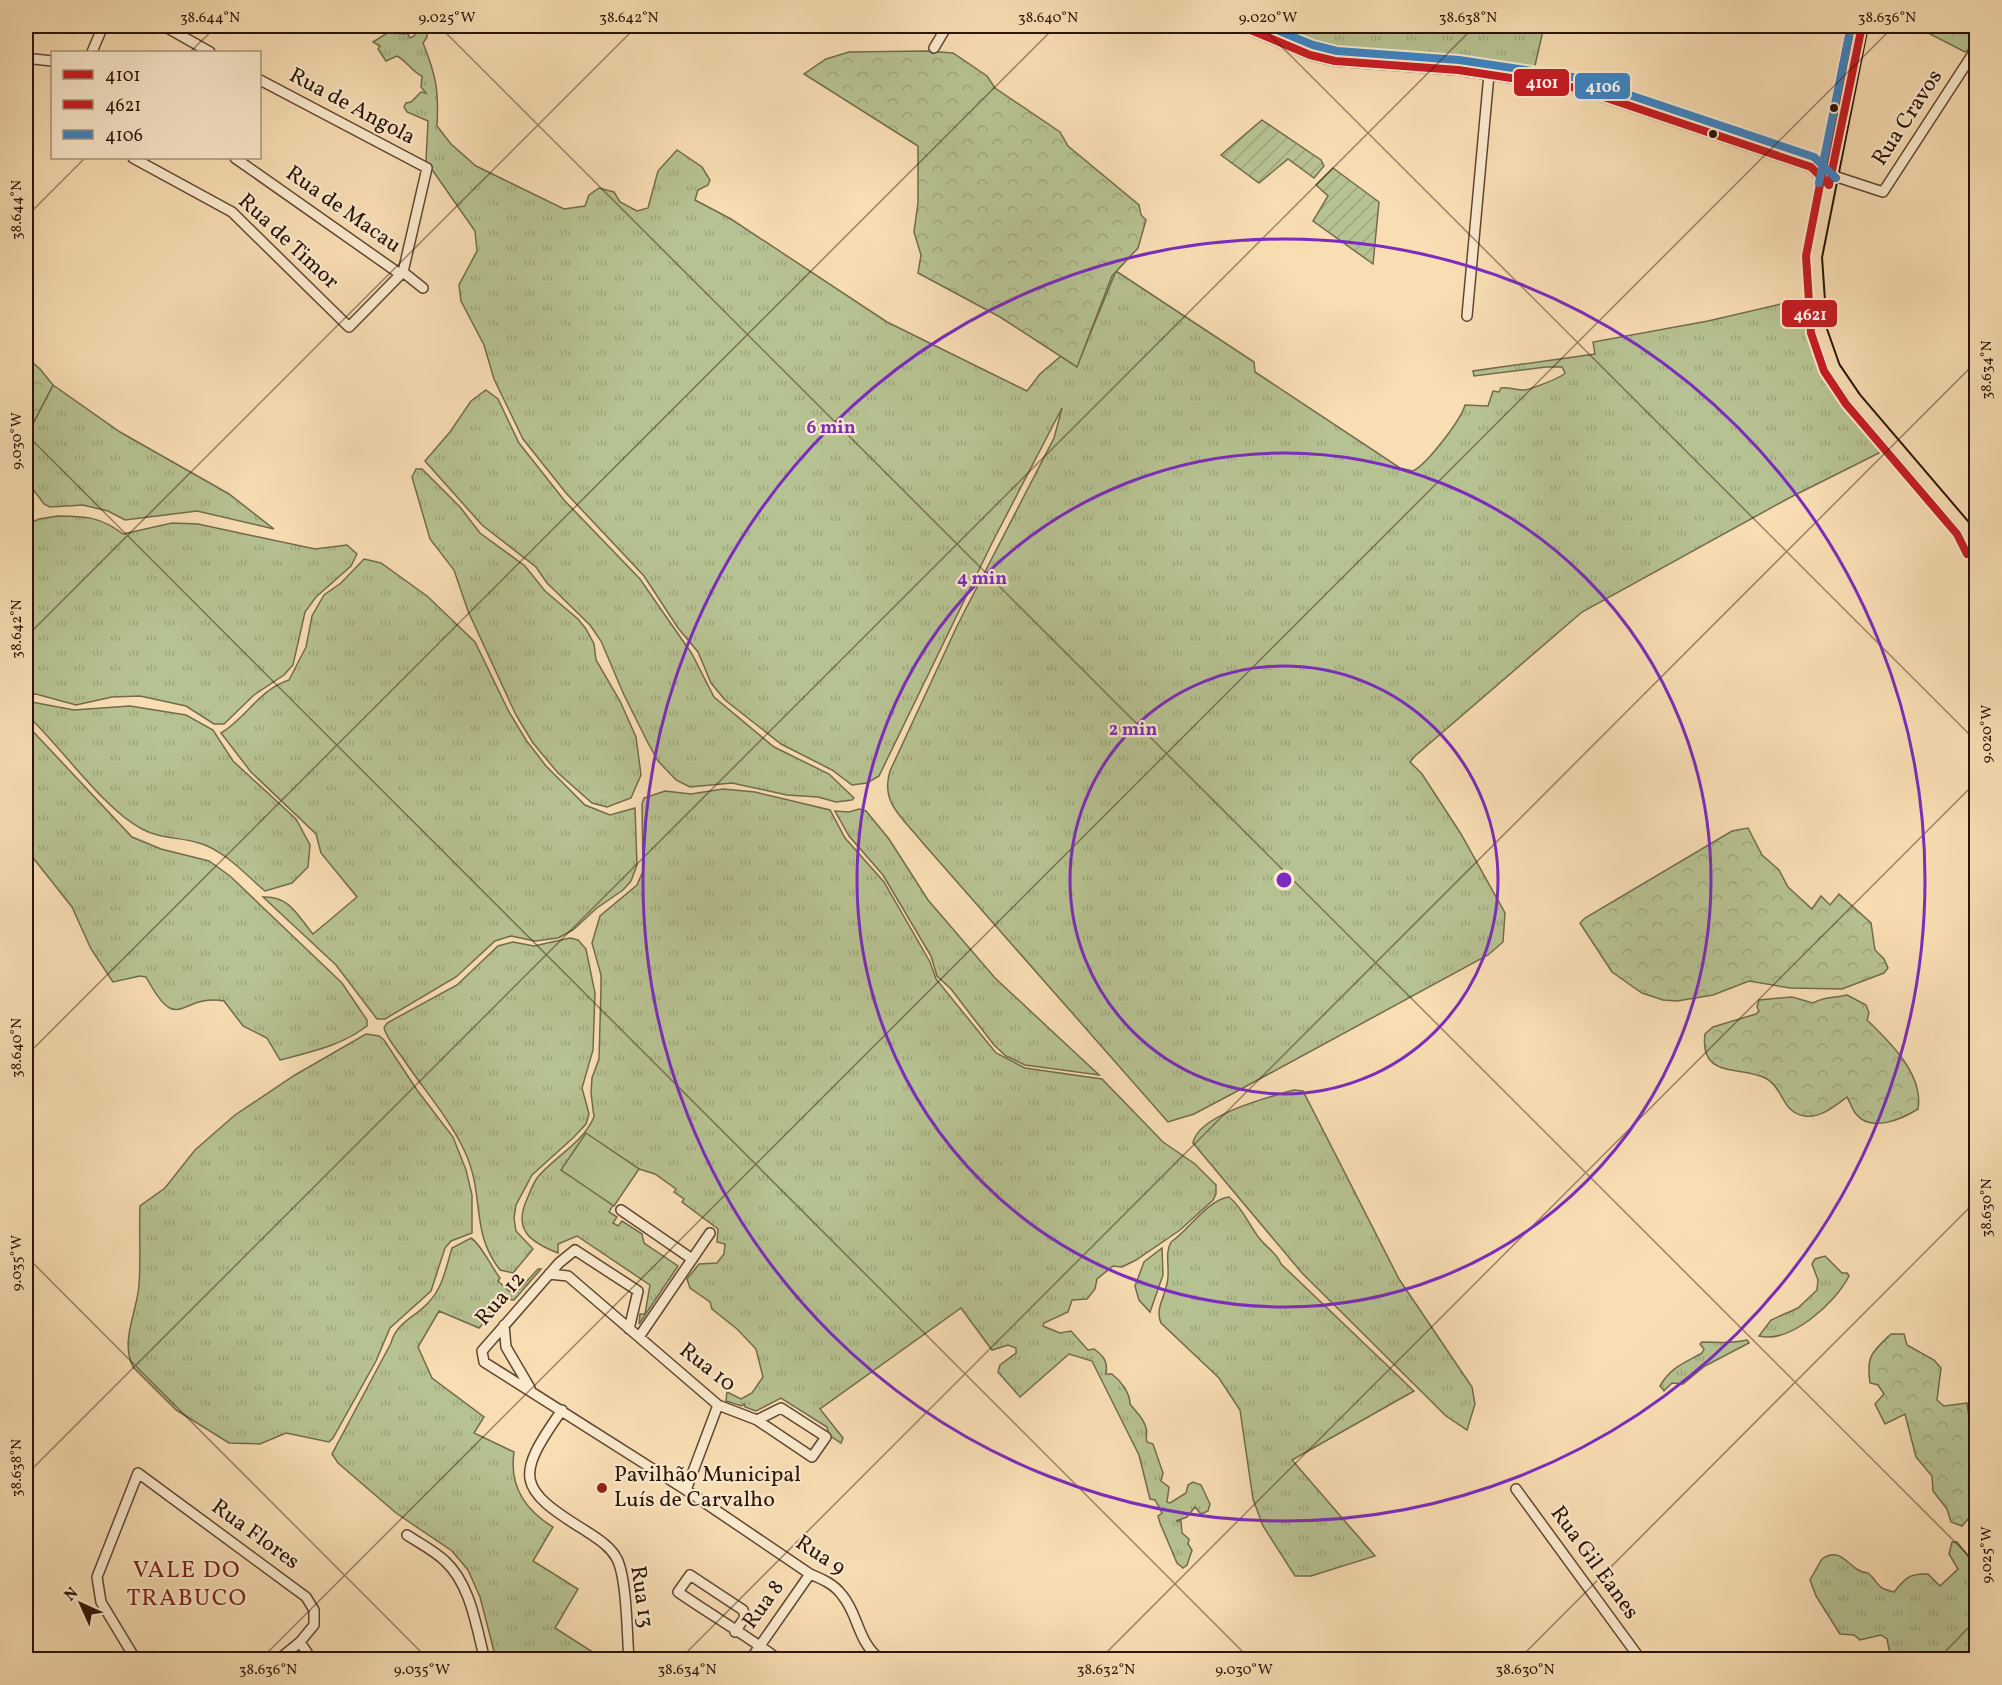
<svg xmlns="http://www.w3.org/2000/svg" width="2002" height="1685" font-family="Vollkorn,serif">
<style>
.grass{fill:url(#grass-tufts);stroke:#726b4c;stroke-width:1.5}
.forest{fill:url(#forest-crowns);stroke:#726b4c;stroke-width:1.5}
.garden{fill:url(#garden-furrows);stroke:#726b4c;stroke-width:1.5}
.pitch{fill:#b7c292;stroke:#726b4c;stroke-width:1.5}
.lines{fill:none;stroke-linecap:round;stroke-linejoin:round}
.minor-casing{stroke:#5f4632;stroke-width:12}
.major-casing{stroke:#2c1407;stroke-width:14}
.minor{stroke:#fbeace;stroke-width:9}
.major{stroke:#f9deb4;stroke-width:10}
.bus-1-casing{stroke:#fbeace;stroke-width:12}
.bus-2-casing{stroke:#fbeace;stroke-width:12}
.bus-3-casing{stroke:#fbeace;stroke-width:12}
.bus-1{stroke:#c61d23;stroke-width:8}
.bus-2{stroke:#c61d23;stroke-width:8}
.bus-3{stroke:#3d85c6;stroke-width:8}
.ticks{fill:none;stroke:#2c1407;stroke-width:1.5;stroke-opacity:0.45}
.ring{fill:none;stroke:#7b2cbf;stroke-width:3}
.bus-dot{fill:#2c1407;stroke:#fbeace;stroke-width:2}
.poi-dot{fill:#8f2418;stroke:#fbeace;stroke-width:2}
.labels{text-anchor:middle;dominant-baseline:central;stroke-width:4.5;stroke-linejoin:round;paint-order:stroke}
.street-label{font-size:22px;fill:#2c1407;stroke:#fbeace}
.poi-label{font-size:22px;fill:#2c1407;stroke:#fbeace;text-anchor:start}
.neighbourhood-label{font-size:24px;letter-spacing:1.5px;fill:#7a1f14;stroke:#fbeace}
.centre{fill:#7b2cbf;stroke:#fbeace;stroke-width:3}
.ring-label{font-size:18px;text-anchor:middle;font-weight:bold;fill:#7b2cbf;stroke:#fbeace;stroke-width:4.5;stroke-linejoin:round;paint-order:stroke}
.line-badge{stroke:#fbeace;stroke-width:2}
.badge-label{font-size:16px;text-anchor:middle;font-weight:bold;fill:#fff}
.neatline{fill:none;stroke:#2c1407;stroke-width:2}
.ticks-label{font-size:15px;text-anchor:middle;fill:#2c1407}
</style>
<defs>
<pattern id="grass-tufts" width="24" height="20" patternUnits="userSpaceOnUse" patternTransform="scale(1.5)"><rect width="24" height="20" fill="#b7c292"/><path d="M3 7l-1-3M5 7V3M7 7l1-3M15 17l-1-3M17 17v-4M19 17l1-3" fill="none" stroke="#9ea67c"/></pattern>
<pattern id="forest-crowns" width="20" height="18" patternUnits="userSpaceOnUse" patternTransform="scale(1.5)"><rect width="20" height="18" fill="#b7c292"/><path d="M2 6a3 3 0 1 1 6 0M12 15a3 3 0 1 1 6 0" fill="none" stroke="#9ea67c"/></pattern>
<pattern id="garden-furrows" width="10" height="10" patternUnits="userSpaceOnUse" patternTransform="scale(1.5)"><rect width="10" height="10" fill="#b7c292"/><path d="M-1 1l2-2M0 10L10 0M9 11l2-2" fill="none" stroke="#9ea67c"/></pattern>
</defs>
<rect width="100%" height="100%" fill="#f9deb4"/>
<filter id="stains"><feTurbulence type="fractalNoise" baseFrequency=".00333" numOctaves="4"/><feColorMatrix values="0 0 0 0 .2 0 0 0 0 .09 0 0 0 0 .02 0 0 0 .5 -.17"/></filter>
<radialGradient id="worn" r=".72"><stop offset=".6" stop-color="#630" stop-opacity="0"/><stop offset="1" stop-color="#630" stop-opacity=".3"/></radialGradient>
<path class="grass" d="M419,26H427V37L423,43C436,75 439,91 437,126L451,144L476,166L564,209L585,206L589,195L599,188L614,192L620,202L637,211L648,208L658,171L677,150L702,167L710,180L708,185L698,190L695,200L731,219L887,322L1027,391L1040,374L1061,356L1077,366L1116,271L1254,362L1255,372L1400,468L1413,471C1427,464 1461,420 1465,405L1488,406L1493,391L1499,392L1501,388C1510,387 1518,391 1525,390C1531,389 1563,377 1565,373L1562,367H1546L1474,376L1473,371L1595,354L1593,342L1708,321L1785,303L1806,313L1838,384L1889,448L1789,498L1582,612L1415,756L1410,762L1422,774L1461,834L1505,913L1503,942L1488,955L1230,1095L1194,1114L1168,1122L922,842C903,818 880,803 890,771L958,624L1054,438L1062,408L992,543L879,776L867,783L852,785L832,770L781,744L725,700L711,683L698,652L678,628L644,576L566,493L523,439L494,379L484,345L461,301L459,285L477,251L475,231L426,161L428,121L407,112L404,107L406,103L411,102L421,92L426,93L421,87L422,76C411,71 407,61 397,56L386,61L378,49L380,46L373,42L387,33L408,34L410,38L414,36Z
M1251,26H1544L1534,70L1387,62L1326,53Z
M53,385L120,432L229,494L274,529L197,511L125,520L108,511L83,505L50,507L44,504L26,480V437Z
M486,390L498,399L519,443L564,500L640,579L692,654L714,697L774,747L829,774L854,798L852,800L836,802L818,797L787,795L732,783L690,787L676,780L658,761L648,743L624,695L601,641L590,625L547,583L536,567L482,525L425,461L450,432L471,401Z
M416,469H422L460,507L480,533L525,566L545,591L578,619L586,629L594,644L596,660L620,701L636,737L641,775L631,798L607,807L592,803L558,773L533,743L516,715L468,611L454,570L430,539L412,477Z
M58,516C85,516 101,517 123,534L172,523L198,524L315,549L347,545L357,554L351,566L316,597L305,612L293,665L284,675L254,695L224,724H214L186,706L140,696L112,697L76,705L36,694L26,695V525L39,519Z
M364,559L381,563L427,596L475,642L509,712L526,740L546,766L585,805L610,815L635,808L637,865L631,881L623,890L597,908L573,930L558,938L535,941L511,936L495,941L456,977L385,1019H377L336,965L263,897C290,896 297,915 313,934L357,897L321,853L316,834L251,772L221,733C246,718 260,689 289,680L306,647L312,616L324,595L341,583Z
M26,701L74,710L130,706L186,715L213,730L233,761L296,819L310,845L308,867L292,883L265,891C246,875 224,850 199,843C180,837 160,839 142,829C103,809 60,745 26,714Z
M26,724L132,837L161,849L209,861L230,876L342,983L367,1020V1026C341,1046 310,1052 280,1060L267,1038L243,1026L224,1001C179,993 179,1038 146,977L140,976L113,982L91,949L72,907L26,849Z
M723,789L755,792L830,810L845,838L884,882L930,962L936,979L996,1053L1025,1068L1102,1079L1163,1142L1195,1164L1216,1185V1194L1213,1200L1180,1230L1136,1260L1122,1267L1113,1266L1097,1279L1095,1289L1087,1299L1072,1300L1068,1312L1044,1323L1043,1326L1060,1333L1071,1331L1088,1350L1094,1349C1104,1356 1108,1362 1106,1374H1112C1121,1381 1130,1393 1130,1404C1135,1411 1144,1418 1146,1428C1148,1432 1145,1437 1147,1442L1153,1444L1163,1473L1161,1481L1169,1487L1167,1502L1170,1503L1186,1493L1188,1485L1193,1482L1201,1485L1210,1504L1208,1511L1201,1514L1195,1507L1187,1517L1176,1521H1181L1182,1533L1189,1539L1188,1544L1192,1550L1187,1565L1183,1568L1177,1563L1160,1523L1158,1516L1162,1513L1155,1500L1150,1499L1139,1455L1092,1361L1069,1354L1020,1397L998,1372L1000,1365L1016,1353V1348L1008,1345L992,1350L961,1308L820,1409L843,1438L841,1443L829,1435L827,1427L781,1398L756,1411L745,1407L744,1404L742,1406L726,1401L727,1392L741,1399L752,1393L763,1377L756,1349L737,1329L712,1309L710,1302L690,1288L687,1279L699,1264L717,1263L724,1254L725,1244L717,1242L718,1229L682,1202L684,1199L674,1192L676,1189L655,1174L639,1169L586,1134L562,1170L613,1205L609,1212L617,1217L613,1223L618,1226L622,1221L642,1234L644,1243L678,1266L639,1324L640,1314H645L650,1285L577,1236L558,1244V1253C530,1242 513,1230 527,1199C530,1192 533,1184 537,1178C555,1156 582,1144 594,1117L591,1093L592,1078L599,1059L601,989V975L592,943L600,916L637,885L643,871L642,804L644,798L665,791L691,794Z
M859,809L866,811L889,839L928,900L995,978L1099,1075L1025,1065L1006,1056L994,1045L951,989L937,976L931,956L883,875L849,836L835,811L849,812Z
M570,938L578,940L586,949L595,993L593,1050L582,1088L589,1114L586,1124L574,1137L532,1175L516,1205L514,1218L516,1231L533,1249L513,1273L500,1270C470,1232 485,1195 465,1152C450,1119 424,1090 404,1060C397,1050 387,1039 384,1028L387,1023L457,985L498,946L513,942L534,946Z
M366,1034L379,1036L384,1040L417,1090L453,1137L466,1170L472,1195V1233L451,1241L445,1248L431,1291L390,1328L376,1361L333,1438L329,1442L286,1433L260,1444L229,1443L176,1410L133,1367C120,1340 137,1313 139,1285C141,1258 139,1233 140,1206L165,1188L195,1150L235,1115L295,1075Z
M1294,1090L1303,1091L1399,1279L1472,1387L1475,1404L1467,1430L1446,1416L1302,1273L1193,1143C1198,1115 1269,1097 1294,1090Z
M1229,1197C1244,1209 1249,1226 1260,1239C1268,1249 1277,1253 1281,1264L1414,1391L1292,1460L1375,1556L1311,1576H1295L1263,1526L1253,1499L1240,1410L1219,1378L1161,1323C1154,1307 1168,1293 1168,1276C1169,1264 1165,1253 1171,1242C1189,1230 1207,1200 1229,1197Z
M471,1238C481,1244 492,1268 500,1278L498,1281L509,1291L516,1293L538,1269H541L514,1300L505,1299L479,1328L439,1311L418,1347L432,1378L484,1417L474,1433L514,1452C509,1486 525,1510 553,1527L533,1561L578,1589L555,1628L591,1651L585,1659H496L480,1597L468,1570L452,1551L396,1513L338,1463L332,1454L391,1343C397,1322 414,1318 428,1303C443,1288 446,1267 452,1248Z
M1162,1248L1163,1275L1150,1312L1139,1300L1135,1286L1144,1262Z
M1825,1256L1842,1273H1847L1849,1276C1836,1302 1791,1344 1759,1336L1771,1320L1798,1308L1817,1290L1818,1280L1812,1264L1815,1259Z
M1747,1340L1749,1343L1705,1366L1683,1384L1672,1383L1664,1391L1660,1386C1671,1367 1684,1363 1702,1353L1704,1349L1700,1344L1702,1342C1718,1342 1731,1344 1747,1340Z
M1952,1542H1957L1976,1566V1640L1965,1659H1891L1887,1639L1881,1635L1860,1640L1854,1635L1840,1634L1816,1596L1810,1580L1822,1559C1843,1544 1850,1573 1868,1573C1880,1583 1875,1588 1894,1592C1905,1578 1910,1573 1928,1574L1940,1586L1958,1569L1949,1554Z"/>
<path class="forest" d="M1920,26H1976C1976,37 1977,46 1965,52L1926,32Z
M926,51L953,53L987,76L995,88L1060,132L1068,146L1139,205L1141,215L1146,220L1138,248L1112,276L1077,367L1000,317L918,273L921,255L914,232L918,203V146L804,74L826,59L849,52Z
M26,357L40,369L53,385L26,437Z
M1748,828L1762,855L1779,870L1788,887L1812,909L1821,896L1830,905L1839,894L1871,923L1875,950L1884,959L1888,968L1884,973L1842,989L1790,988L1749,981L1713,995L1677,1001L1663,1000L1642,993L1612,972L1580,923L1585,918L1732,831Z
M1847,995L1866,1005L1869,1013L1867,1020C1890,1042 1924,1075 1918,1109C1902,1119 1871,1133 1856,1114C1852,1109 1850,1102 1847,1097C1835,1106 1821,1118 1805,1116C1782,1113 1784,1089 1767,1079C1742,1065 1699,1080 1705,1034L1713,1027L1756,1014L1759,1011L1757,1007L1759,1000L1792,997L1813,1003C1827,995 1833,999 1847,995Z
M1891,1334H1904L1907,1345L1934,1360L1941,1368L1937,1400L1944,1406L1967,1403L1970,1424L1976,1418V1520L1968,1519L1962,1526L1951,1522L1947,1509L1933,1491L1932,1476L1916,1457L1905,1414L1885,1424L1875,1404L1884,1394L1878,1385L1870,1383C1866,1356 1872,1352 1891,1334Z"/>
<path class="garden" d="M1262,120L1321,160L1324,166L1314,178L1288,159L1259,183L1221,155Z
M1333,168L1379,202L1373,264L1313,221L1328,196L1316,185Z"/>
<path class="pitch" d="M586,1133L639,1169L614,1206L561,1170Z"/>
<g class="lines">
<g class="minor-casing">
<path id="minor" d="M164,26L210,52
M1241,26L1310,55L1335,61L1458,70L1577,88L1811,167L1829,185
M934,48L947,26
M92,52L103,26
M34,59L52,61
M133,158L232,212L349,327L403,272L427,168L260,80
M235,158L400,274
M1811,167L1834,164
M1831,175L1883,192L1976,49
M403,272L423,288
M1467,316L1489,74
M621,1210L692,1259
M549,1274L568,1276L718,1405L757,1420L781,1408L826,1437L812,1457L757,1420
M504,1325L506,1347L530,1388
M629,1329L638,1291L575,1250L559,1263L482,1351L484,1362L686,1490L810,1574C822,1579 834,1584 842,1595C859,1615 857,1642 881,1660
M639,1337L710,1233
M562,1410C515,1477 516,1488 586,1531C598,1539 610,1546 617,1559C627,1579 627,1635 629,1660
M1516,1489L1641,1660
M686,1490L718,1405
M407,1535C419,1543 435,1551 445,1561C471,1585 476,1627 485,1660
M735,1632L745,1617L743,1610L690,1575L678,1592C711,1615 748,1636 779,1660
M300,1642L312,1660
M136,1660L101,1602L97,1577L138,1473L306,1597L314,1610V1625L300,1642L278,1660
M750,1660L810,1574"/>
</g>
<g class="major-casing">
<path id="major" d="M1862,26L1816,257L1821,330L1834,367L1855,398L1966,528L1976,549
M1974,1660L1976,1656"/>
</g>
<use href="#minor" class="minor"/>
<use href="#major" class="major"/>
<g class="bus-1-casing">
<path id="bus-1" d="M1241,26L1310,55L1335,61L1458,70L1577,88L1811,167L1829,185
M1829,185L1862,26"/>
</g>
<g class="bus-2-casing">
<path id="bus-2" d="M1851,26L1806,256L1811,333L1824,371L1846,404L1957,534L1967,554"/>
</g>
<g class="bus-3-casing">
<path id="bus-3" d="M1267,26L1313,45L1337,51L1459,60L1579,78L1814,157L1836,178
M1819,183L1851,26"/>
</g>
<use href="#bus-1" class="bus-1"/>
<use href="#bus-2" class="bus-2"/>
<use href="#bus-3" class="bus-3"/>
</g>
<path class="ticks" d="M439,26L1976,1563M1261,26L1976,741M190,52L217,26M26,217L85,158M26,434L1251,1660M26,637L637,26M26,1056L1056,26M26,1256L429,1660M26,1475L1475,26M260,1660L1894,26M679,1660L1976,362M1099,1660L1976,782M1518,1660L1976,1201M1937,1660L1976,1620"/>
<g class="ring">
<circle cx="1284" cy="880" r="214"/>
<circle cx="1284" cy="880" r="427"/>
<circle cx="1284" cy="880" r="641"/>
</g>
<g class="bus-dot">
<circle cx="1834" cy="108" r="5"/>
<circle cx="1713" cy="134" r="5"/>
</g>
<circle class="poi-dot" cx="602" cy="1488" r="6"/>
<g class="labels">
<g class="street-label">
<text transform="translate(352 107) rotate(28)">Rua de Angola</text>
<text transform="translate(1908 118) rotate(-57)">Rua Cravos</text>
<text transform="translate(343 210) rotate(35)">Rua de Macau</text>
<text transform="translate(288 242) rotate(43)">Rua de Timor</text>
<text transform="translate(501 1299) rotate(-49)">Rua 12</text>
<text transform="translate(707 1368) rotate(38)">Rua 10</text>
<text transform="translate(255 1535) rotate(36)">Rua Flores</text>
<text transform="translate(820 1556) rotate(33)">Rua 9</text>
<text transform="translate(1594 1563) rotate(54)">Rua Gil Eanes</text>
<text transform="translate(641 1597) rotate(82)">Rua 13</text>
<text transform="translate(764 1605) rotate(-54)">Rua 8</text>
</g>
<g class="poi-label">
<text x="614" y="1475">Pavilhão Municipal<tspan x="614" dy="25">Luís de Carvalho</tspan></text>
</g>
<g class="neighbourhood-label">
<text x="187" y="1571">VALE DO<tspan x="187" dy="28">TRABUCO</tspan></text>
</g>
</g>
<circle cx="1284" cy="880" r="9" class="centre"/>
<g class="ring-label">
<text x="831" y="433">6 min</text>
<text x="982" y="584">4 min</text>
<text x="1133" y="735">2 min</text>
</g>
<g class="line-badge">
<rect x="1513" y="68" width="57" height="29" rx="6" fill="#c61d23"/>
<rect x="1574" y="72" width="57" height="28" rx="6" fill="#3d85c6"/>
<rect x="1781" y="299" width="57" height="29" rx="6" fill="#c61d23"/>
</g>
<g class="badge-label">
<text x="1542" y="88">4101</text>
<text x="1603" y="92">4106</text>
<text x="1810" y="320">4621</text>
</g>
<rect width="2002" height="1685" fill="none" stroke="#f9deb4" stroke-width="66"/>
<rect x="51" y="51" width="210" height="108" fill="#fbeace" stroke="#a8947e" stroke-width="1.5"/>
<rect x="63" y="70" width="30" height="9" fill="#c61d23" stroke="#a8947e" stroke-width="1.5"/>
<text x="105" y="81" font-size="18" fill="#2c1407">4101</text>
<rect x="63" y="100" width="30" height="9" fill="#c61d23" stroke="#a8947e" stroke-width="1.5"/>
<text x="105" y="111" font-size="18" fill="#2c1407">4621</text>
<rect x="63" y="130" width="30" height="9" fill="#3d85c6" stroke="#a8947e" stroke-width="1.5"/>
<text x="105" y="141" font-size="18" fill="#2c1407">4106</text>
<g transform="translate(81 1604) rotate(315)" stroke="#fbeace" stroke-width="4.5" paint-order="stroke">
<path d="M0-4.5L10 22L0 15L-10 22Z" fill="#2c1407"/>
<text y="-9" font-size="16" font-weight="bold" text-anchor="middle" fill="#2c1407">N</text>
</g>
<rect x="33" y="33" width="1936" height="1619" class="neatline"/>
<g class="ticks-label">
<text x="210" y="22">38.644°N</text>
<text x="447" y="22">9.025°W</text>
<text x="629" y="22">38.642°N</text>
<text x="1048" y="22">38.640°N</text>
<text x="1268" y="22">9.020°W</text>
<text x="1468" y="22">38.638°N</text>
<text x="1887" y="22">38.636°N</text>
<text transform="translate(16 210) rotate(-90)" y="5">38.644°N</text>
<text transform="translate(1986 370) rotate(-90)" y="5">38.634°N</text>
<text transform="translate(16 441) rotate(-90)" y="5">9.030°W</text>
<text transform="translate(16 629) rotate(-90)" y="5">38.642°N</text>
<text transform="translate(1986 734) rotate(-90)" y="5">9.020°W</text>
<text transform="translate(16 1048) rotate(-90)" y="5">38.640°N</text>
<text transform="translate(1986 1208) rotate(-90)" y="5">38.630°N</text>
<text transform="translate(16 1263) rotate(-90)" y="5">9.035°W</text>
<text transform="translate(16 1468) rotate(-90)" y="5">38.638°N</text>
<text transform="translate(1986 1555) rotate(-90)" y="5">9.025°W</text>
<text x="268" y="1674">38.636°N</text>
<text x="422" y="1674">9.035°W</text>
<text x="687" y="1674">38.634°N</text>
<text x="1106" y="1674">38.632°N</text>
<text x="1244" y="1674">9.030°W</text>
<text x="1525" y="1674">38.630°N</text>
</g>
<rect width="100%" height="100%" filter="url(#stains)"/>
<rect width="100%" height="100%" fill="url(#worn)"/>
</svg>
